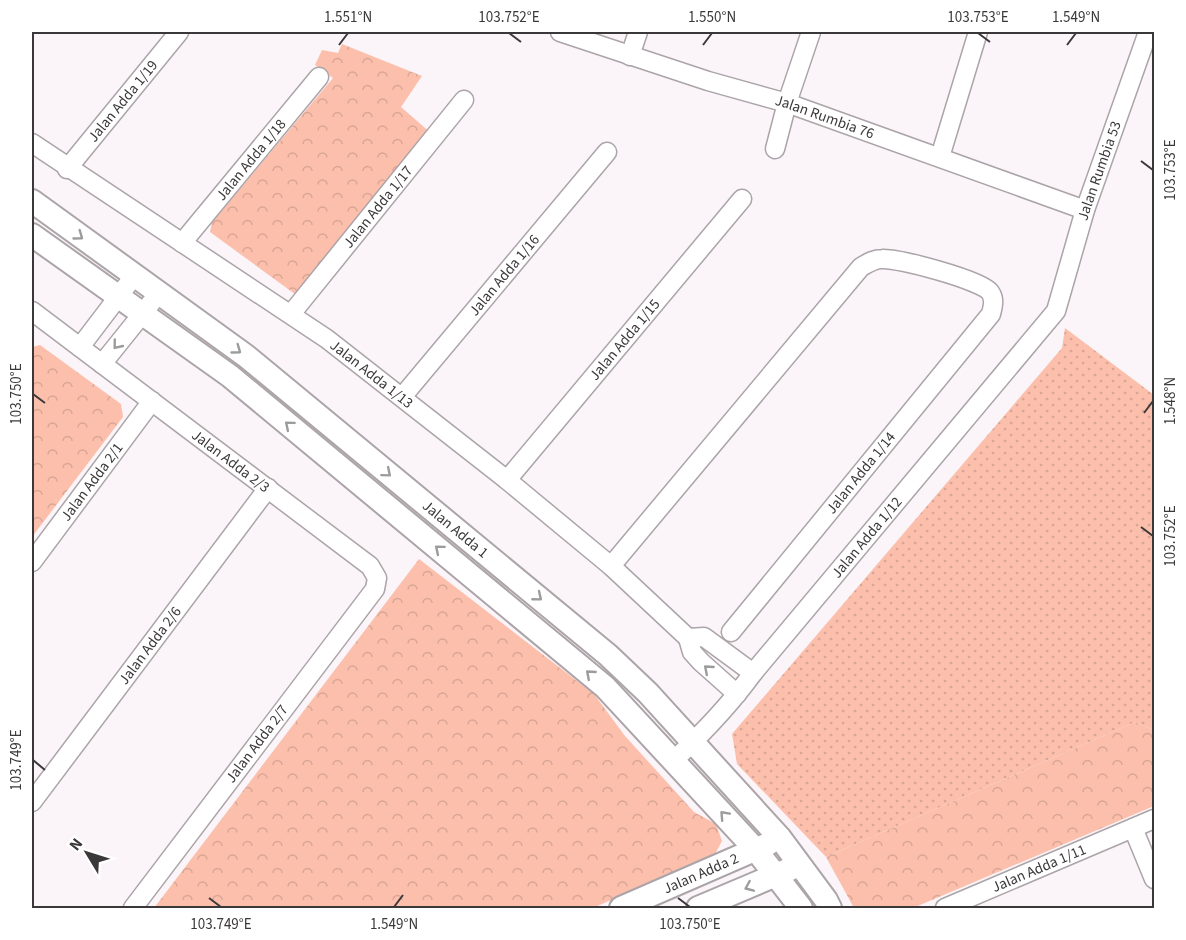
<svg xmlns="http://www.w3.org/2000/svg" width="1186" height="940" font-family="'Source Sans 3',sans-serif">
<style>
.grass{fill:url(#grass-dots)}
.forest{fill:url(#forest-crowns)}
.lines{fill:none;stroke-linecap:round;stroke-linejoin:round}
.minor-casing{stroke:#aba4a8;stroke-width:21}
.tertiary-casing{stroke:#aba4a8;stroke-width:26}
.minor{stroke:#fff;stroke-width:18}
.tertiary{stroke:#fff;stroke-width:22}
.oneway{stroke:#9d9c9c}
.ticks{fill:none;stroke:#3b383a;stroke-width:2}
.labels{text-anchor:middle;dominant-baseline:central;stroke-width:4.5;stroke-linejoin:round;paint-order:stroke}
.street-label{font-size:15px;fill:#3b383a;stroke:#fff}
.neatline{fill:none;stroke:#3b383a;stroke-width:2}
.ticks-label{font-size:15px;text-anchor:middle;fill:#3b383a}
</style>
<defs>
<pattern id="grass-dots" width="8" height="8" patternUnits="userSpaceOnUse" patternTransform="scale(1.5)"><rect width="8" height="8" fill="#fcbfac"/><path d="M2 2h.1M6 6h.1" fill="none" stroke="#d9a595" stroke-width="1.8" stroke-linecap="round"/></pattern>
<pattern id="forest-crowns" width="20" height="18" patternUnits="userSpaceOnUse" patternTransform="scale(1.5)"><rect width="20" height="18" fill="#fcbfac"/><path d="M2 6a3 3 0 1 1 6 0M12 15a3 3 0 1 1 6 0" fill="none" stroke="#d9a595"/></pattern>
</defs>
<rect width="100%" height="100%" fill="#fbf4f8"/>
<path class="grass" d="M1065,328L1154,395V730L1135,722L826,857L737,764L732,734L1062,348Z"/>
<path class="forest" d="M342,44L422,76L401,107L432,134L299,297L210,232L212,222L333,78L315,65L322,50L338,53Z
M40,345L121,404L123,417L32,537V347Z
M419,559L594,694L625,736L694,812L716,824L722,841L715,854L593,908H154Z
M1135,722L1154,730V806L913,908H854L826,857Z"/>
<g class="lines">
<g class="minor-casing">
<g id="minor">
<path id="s1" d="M560,32L708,81L787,103L1085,210"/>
<path d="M630,56L638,32"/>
<path id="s2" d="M32,143L327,339L507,480L611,566L688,638"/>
<path d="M775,149L787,103L811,32"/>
<path d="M940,157L978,32"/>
<path id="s3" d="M67,169L179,32"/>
<path id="s4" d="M182,243L319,77"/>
<path id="s5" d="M32,311L370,566L377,578L375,589L133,908"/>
<path id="s6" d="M291,314L464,100"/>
<path d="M80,347L134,276"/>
<path d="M102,364L159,293"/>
<path id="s7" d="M402,397L607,152"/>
<path id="s8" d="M507,480L742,199"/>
<path id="s9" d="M32,562L152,401"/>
<path d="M611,566L861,267C868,263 874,259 882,259C898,258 981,280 990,292C995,299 993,306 991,314L731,632"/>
<path d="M688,638L692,652L701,662L737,694"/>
<path d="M688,638L704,637L753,673"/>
<path id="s10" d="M673,761C702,734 729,706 753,673L1056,311L1085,210L1148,32"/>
<path id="s11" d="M32,802L268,488"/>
<path d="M1133,828L1154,879"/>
<path id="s12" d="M945,908L1154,819"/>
</g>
</g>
<g class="tertiary-casing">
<g id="tertiary">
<path id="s13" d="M32,201L246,356L608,655L648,693L780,838L826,900L830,908"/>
<path d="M32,235L230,376L605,687L756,850L801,908"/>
<path id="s14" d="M621,908L768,844"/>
<path d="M698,908L790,869"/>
</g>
</g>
<use href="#minor" class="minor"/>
<use href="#tertiary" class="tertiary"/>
</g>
<defs><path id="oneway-chevron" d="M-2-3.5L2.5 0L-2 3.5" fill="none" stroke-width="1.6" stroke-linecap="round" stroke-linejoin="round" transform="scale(1.5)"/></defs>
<g class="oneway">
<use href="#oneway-chevron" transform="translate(79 236) rotate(36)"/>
<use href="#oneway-chevron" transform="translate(117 345) rotate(129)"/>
<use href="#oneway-chevron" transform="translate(237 350) rotate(36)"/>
<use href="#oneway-chevron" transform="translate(289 425) rotate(-140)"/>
<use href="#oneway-chevron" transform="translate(387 473) rotate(40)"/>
<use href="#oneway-chevron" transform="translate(439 549) rotate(-140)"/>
<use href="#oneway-chevron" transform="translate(538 597) rotate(39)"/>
<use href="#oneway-chevron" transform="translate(708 669) rotate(-139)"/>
<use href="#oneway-chevron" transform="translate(590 674) rotate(-139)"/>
<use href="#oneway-chevron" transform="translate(724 815) rotate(-133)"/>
<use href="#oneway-chevron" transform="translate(749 887) rotate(157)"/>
</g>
<path class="ticks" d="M509,33L521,42M978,33L990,42M339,45L348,33M703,45L712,33M1067,45L1076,33M1141,161L1153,170M33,394L45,403M1144,413L1153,401M1141,527L1153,536M33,760L45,770M209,898L221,907M678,898L690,907M394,907L403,895"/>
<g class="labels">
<g class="street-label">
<text stroke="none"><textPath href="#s3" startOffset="88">Jalan Adda 1/19</textPath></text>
<text stroke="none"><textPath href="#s1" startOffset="278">Jalan Rumbia 76</textPath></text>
<text stroke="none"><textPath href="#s4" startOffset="108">Jalan Adda 1/18</textPath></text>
<text stroke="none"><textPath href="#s10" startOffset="738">Jalan Rumbia 53</textPath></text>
<text stroke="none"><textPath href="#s6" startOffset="138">Jalan Adda 1/17</textPath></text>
<text stroke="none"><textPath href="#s7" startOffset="159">Jalan Adda 1/16</textPath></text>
<text stroke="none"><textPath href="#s8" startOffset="183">Jalan Adda 1/15</textPath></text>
<text stroke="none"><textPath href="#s2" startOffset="411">Jalan Adda 1/13</textPath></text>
<text stroke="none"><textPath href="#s5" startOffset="249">Jalan Adda 2/3</textPath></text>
<text transform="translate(861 473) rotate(-51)">Jalan Adda 1/14</text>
<text stroke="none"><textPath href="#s9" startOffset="100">Jalan Adda 2/1</textPath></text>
<text stroke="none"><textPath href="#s13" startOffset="536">Jalan Adda 1</textPath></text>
<text stroke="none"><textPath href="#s10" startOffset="296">Jalan Adda 1/12</textPath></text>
<text stroke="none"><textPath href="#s11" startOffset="196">Jalan Adda 2/6</textPath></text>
<text transform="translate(257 744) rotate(-53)">Jalan Adda 2/7</text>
<text stroke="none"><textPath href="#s12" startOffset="102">Jalan Adda 1/11</textPath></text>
<text stroke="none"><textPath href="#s14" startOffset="87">Jalan Adda 2</textPath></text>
</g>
</g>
<rect width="1186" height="940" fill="none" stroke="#ffffff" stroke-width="66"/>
<g transform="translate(87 853) rotate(308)" stroke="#ffffff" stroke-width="4.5" paint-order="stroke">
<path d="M0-4.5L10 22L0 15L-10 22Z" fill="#3b383a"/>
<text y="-9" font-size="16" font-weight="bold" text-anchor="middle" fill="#3b383a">N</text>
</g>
<rect x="33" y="33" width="1120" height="874" class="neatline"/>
<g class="ticks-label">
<text x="348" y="22">1.551°N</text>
<text x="509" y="22">103.752°E</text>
<text x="712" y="22">1.550°N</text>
<text x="978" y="22">103.753°E</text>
<text x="1076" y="22">1.549°N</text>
<text transform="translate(1170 170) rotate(-90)" y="5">103.753°E</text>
<text transform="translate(16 394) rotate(-90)" y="5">103.750°E</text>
<text transform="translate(1170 401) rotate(-90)" y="5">1.548°N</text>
<text transform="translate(1170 536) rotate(-90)" y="5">103.752°E</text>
<text transform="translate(16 760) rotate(-90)" y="5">103.749°E</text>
<text x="221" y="929">103.749°E</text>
<text x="394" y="929">1.549°N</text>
<text x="690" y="929">103.750°E</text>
</g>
</svg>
